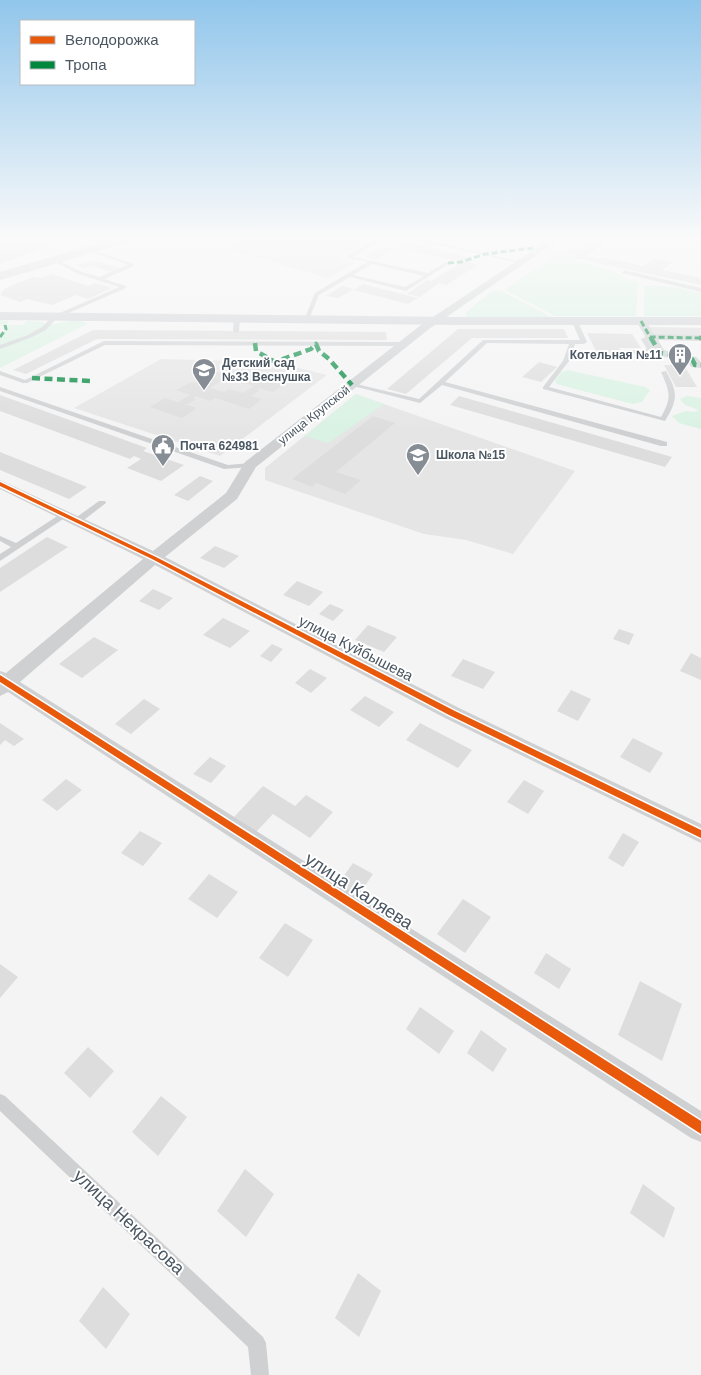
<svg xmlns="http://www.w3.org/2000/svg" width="701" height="1375" font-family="Helvetica,sans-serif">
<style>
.education{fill:#e6e5e6}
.green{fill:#d9f2e3}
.building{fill:#ddddde}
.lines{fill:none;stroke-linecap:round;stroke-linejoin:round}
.lane{fill:#ced0d2;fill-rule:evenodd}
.street{fill:#ced0d2;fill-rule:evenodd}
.secondary{fill:#ced0d4;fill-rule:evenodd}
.quiet-far1{stroke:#00873e;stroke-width:3;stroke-dasharray:6 3;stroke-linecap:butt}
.quiet{stroke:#00873e;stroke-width:4.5;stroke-dasharray:8 4.5;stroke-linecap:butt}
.cycleway-casing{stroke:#fff;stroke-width:3}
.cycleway{fill:#e8590c;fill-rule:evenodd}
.labels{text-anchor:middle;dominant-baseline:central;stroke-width:4;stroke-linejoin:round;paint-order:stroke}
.far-poi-label{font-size:12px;font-weight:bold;fill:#4a5661;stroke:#fff;text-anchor:start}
.far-street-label{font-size:12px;fill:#4a5661;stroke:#fff}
.street-label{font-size:15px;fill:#4a5661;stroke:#fff}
.near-street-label{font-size:18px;fill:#4a5661;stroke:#fff}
</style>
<rect width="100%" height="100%" fill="#f4f4f4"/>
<path class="education" d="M246,239H371L337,257L356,263L327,278L224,248Z
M161,359L275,362L327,375L220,456L74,408Z
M356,394L384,404L575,471L513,554L466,540L424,534L265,480V468Z"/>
<path class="green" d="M560,252L578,256L574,258L577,260L610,270L629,280L638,282L636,316H555L505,290Z
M644,285L674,287L701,293V316H644Z
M493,290H500L551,317H467L465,313Z
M0,320L9,321L6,325H23L26,321L44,322V325C56,326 74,315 87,324L0,368V337L6,327L0,325Z
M568,370L645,387L650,390L642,402L633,404L556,384L555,380L561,372Z
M356,394L384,404L330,442L326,443L305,436Z
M687,396L701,398V429L679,423L672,416L686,411L696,412L698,410C691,406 684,407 680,399Z"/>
<path class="building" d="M0,239H36L55,244L0,264Z
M305,239H351L335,247Z
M586,239L606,243L585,256L600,259L602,257L643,266L654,258L673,262L662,270L701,278V285L574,258L579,255L567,253L572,249L577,250L586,243L581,242Z
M406,243L469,257L461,262L398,248Z
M384,246L396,249L378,259L365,257Z
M96,261L121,268L113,272L91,266L84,268L75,265Z
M464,261L478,265L446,285L439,283L420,297L407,294L427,280L431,281Z
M52,274L88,286L95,283L112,288L88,299L76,295L52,305L27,299L20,302L0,295L4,289L10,286L33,277L41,278Z
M363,284L418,298L408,304L354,290Z
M342,286L354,289L338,298L326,296Z
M650,327L701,328V336H655Z
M458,329H564L568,338H472L406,394L387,389Z
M93,330L386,332L387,340L97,339L26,374L13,370Z
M587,333L632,334L641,348H619L624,359H600Z
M539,362L557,367L541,382L522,377Z
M664,365H684L697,387H676Z
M214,371L229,376L210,388L224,392L229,389L243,393L254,386L240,382L253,373L286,383L273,392L259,388L257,389L260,390L253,395H248L262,399L249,409L215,398L210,401L195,396L193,398L196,399L188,404H184L197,408L182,418L150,407L165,398L178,402L190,395L176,390L191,382L195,383Z
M0,395L147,448L143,451L184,465L161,481L127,468L141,459L134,456L130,459L0,411Z
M459,396L672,457L665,467L450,405Z
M373,416L395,423L336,472L361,480L345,494L316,483L312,487L292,479Z
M0,452L87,487L69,499L0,470Z
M200,476L213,481L188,501L174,495Z
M47,537L68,547L0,592V568Z
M215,546L239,556L224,568L200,558Z
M297,581L323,592L309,606L283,595Z
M153,589L173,598L159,610L139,601Z
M330,604L344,610L333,621L319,614Z
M223,618L250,631L230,648L203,635Z
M368,625L397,637L384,652L355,640Z
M619,629L634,634L629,645L613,639Z
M94,637L118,650L82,678L59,664Z
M272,644L283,649L271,662L260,656Z
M691,653L701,658V680L680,671Z
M463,659L495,672L483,689L451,676Z
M310,669L327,678L311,693L295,683Z
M571,690L591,699L578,721L557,711Z
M365,696L394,712L379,727L350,710Z
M144,699L160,709L131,734L115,724Z
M0,723L24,739L14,746L5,740L0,745Z
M420,723L472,750L458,768L406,740Z
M633,738L663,753L650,773L620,757Z
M210,757L226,766L211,783L193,774Z
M66,779L82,790L57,811L42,800Z
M524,780L544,791L528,814L507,802Z
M263,786L295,806L306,795L333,812L310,838L273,814L256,832L234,817Z
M140,831L162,843L143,866L121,853Z
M623,833L639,842L623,867L608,858Z
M353,863L373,874L358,896L338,884Z
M209,874L238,892L217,918L188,899Z
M463,899L491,917L465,953L437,934Z
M285,923L313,940L288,977L259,958Z
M546,953L571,969L559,989L534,973Z
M0,964L18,977L0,998Z
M640,981L682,1004L662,1061L618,1035Z
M420,1007L454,1031L439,1054L406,1029Z
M481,1030L507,1049L493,1072L467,1053Z
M88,1047L114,1071L90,1098L64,1073Z
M161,1096L187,1117L158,1156L132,1132Z
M245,1169L274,1194L246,1237L217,1211Z
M643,1184L675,1208L664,1238L630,1213Z
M358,1273L381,1291L359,1337L335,1318Z
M103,1287L130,1314L106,1349L79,1321Z"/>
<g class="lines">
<path class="lane" d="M377,239H383L353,257L428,273L446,262L450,263L406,291L350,277L319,295L309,319L304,320L315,293L367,262L347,258V256ZM372,264L424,276L405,287L353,275Z
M412,239H422L522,262L520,263Z
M89,249L134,264V266L104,279L126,286V288L57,318L46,330L32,337L0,349V345L28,335L42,327L53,316L119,287L78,274L51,260L55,259L82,272L99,277L128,265L89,251Z
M624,270L701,288V292L622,273Z
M237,317L240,319L239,331L236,333L233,331L234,319Z
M575,320L578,322L587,342L584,344H575L569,361L549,387L661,417C672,398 670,392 661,372L666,371C678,392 678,400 665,421L543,389V387L563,361L569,344L487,343L445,382L667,442V446H661L442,385L420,403L349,385L352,383L419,399L483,340H580L572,322Z
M650,335L653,337L647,340L654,351L653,352L621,355L618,353L621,351L647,349L641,339Z
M104,341L403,342L406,344L403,346L105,345L27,383H23L0,375V371L25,380Z
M0,387L228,465L250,463L254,465L250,467L224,469L0,391Z
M99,501H105L106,503L80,523H74V519Z
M62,513H65L69,515L0,561V554L11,547L0,541V536L16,543Z
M0,1094L5,1096L263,1337L266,1343L269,1375H251L248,1347L0,1111Z"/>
<path class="street" d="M550,239H560L429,329L256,467L237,499L165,557L459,708L701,824V843L445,718L155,565L20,682L701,1111V1142L691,1138L8,692L0,696V671L6,673L143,559L0,489V480L153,551L226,493L245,462L421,325Z
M641,318L645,319L654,334L701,335V341L658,340L664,350L696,357L701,362V368L691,367L688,362L656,355L636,321Z"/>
<path class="secondary" d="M112,239H132L130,242L0,280V272Z
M0,312L457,317H701V325H457L0,320Z"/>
<path class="quiet-far1" d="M448,263L461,262L485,254L533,248
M641,321L650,337L701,338
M0,337L6,329L5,325
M650,337L651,339"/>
<path class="quiet" d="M651,338L660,353L692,359L695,365H701
M699,338H701
M255,343L256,351L275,362L311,349L316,344L319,351L329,359L352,385
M32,378L91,381"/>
<g class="cycleway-casing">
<path id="cycleway" d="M0,482L156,557L455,711L701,830V838L449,715L152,559L0,486Z
M0,675L701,1121V1134L0,682Z"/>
</g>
<use href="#cycleway" class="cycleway"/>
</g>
<linearGradient id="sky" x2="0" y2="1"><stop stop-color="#91c6eb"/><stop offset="0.55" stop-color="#fafafa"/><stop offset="1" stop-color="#fafafa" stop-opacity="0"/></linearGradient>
<rect width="701" height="432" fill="url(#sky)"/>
<defs>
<g id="building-pin" transform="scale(1.25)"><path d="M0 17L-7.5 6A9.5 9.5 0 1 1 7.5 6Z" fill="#868d94" stroke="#fff"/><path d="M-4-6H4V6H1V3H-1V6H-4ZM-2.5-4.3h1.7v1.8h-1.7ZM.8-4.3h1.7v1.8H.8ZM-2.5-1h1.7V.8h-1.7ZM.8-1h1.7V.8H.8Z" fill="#fff"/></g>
<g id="school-pin" transform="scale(1.25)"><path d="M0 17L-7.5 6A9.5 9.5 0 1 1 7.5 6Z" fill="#868d94" stroke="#fff"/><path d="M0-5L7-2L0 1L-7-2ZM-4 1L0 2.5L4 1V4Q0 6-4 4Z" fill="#fff"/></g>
<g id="civic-pin" transform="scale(1.25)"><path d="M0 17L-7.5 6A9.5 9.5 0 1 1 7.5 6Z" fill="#868d94" stroke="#fff"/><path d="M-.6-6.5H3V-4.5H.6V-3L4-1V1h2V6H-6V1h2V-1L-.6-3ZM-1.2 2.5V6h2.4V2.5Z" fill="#fff"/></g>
</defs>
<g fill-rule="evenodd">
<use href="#building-pin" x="680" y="355"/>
<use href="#school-pin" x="204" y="370"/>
<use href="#civic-pin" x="163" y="446"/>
<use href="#school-pin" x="418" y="455"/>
</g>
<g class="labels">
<g class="far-poi-label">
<text x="662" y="355" text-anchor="end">Котельная №11</text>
<text x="222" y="363">Детский сад<tspan x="222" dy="14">№33 Веснушка</tspan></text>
<text x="180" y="446">Почта 624981</text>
<text x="436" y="455">Школа №15</text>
</g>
<g class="far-street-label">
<text transform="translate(314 415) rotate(-38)">улица Крупской</text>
</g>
<g class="street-label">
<text transform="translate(356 648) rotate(27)">улица Куйбышева</text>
</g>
<g class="near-street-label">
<text transform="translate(359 891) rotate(33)">улица Каляева</text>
<text transform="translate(129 1222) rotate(43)">улица Некрасова</text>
</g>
</g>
<rect x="20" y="20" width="175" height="65" fill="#ffffff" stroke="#b7bbc0"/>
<rect x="30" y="36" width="25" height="8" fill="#e8590c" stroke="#b7bbc0"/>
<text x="65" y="45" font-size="15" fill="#4a5661">Велодорожка</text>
<rect x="30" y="61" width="25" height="8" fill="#00873e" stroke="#b7bbc0"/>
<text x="65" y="70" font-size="15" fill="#4a5661">Тропа</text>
</svg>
